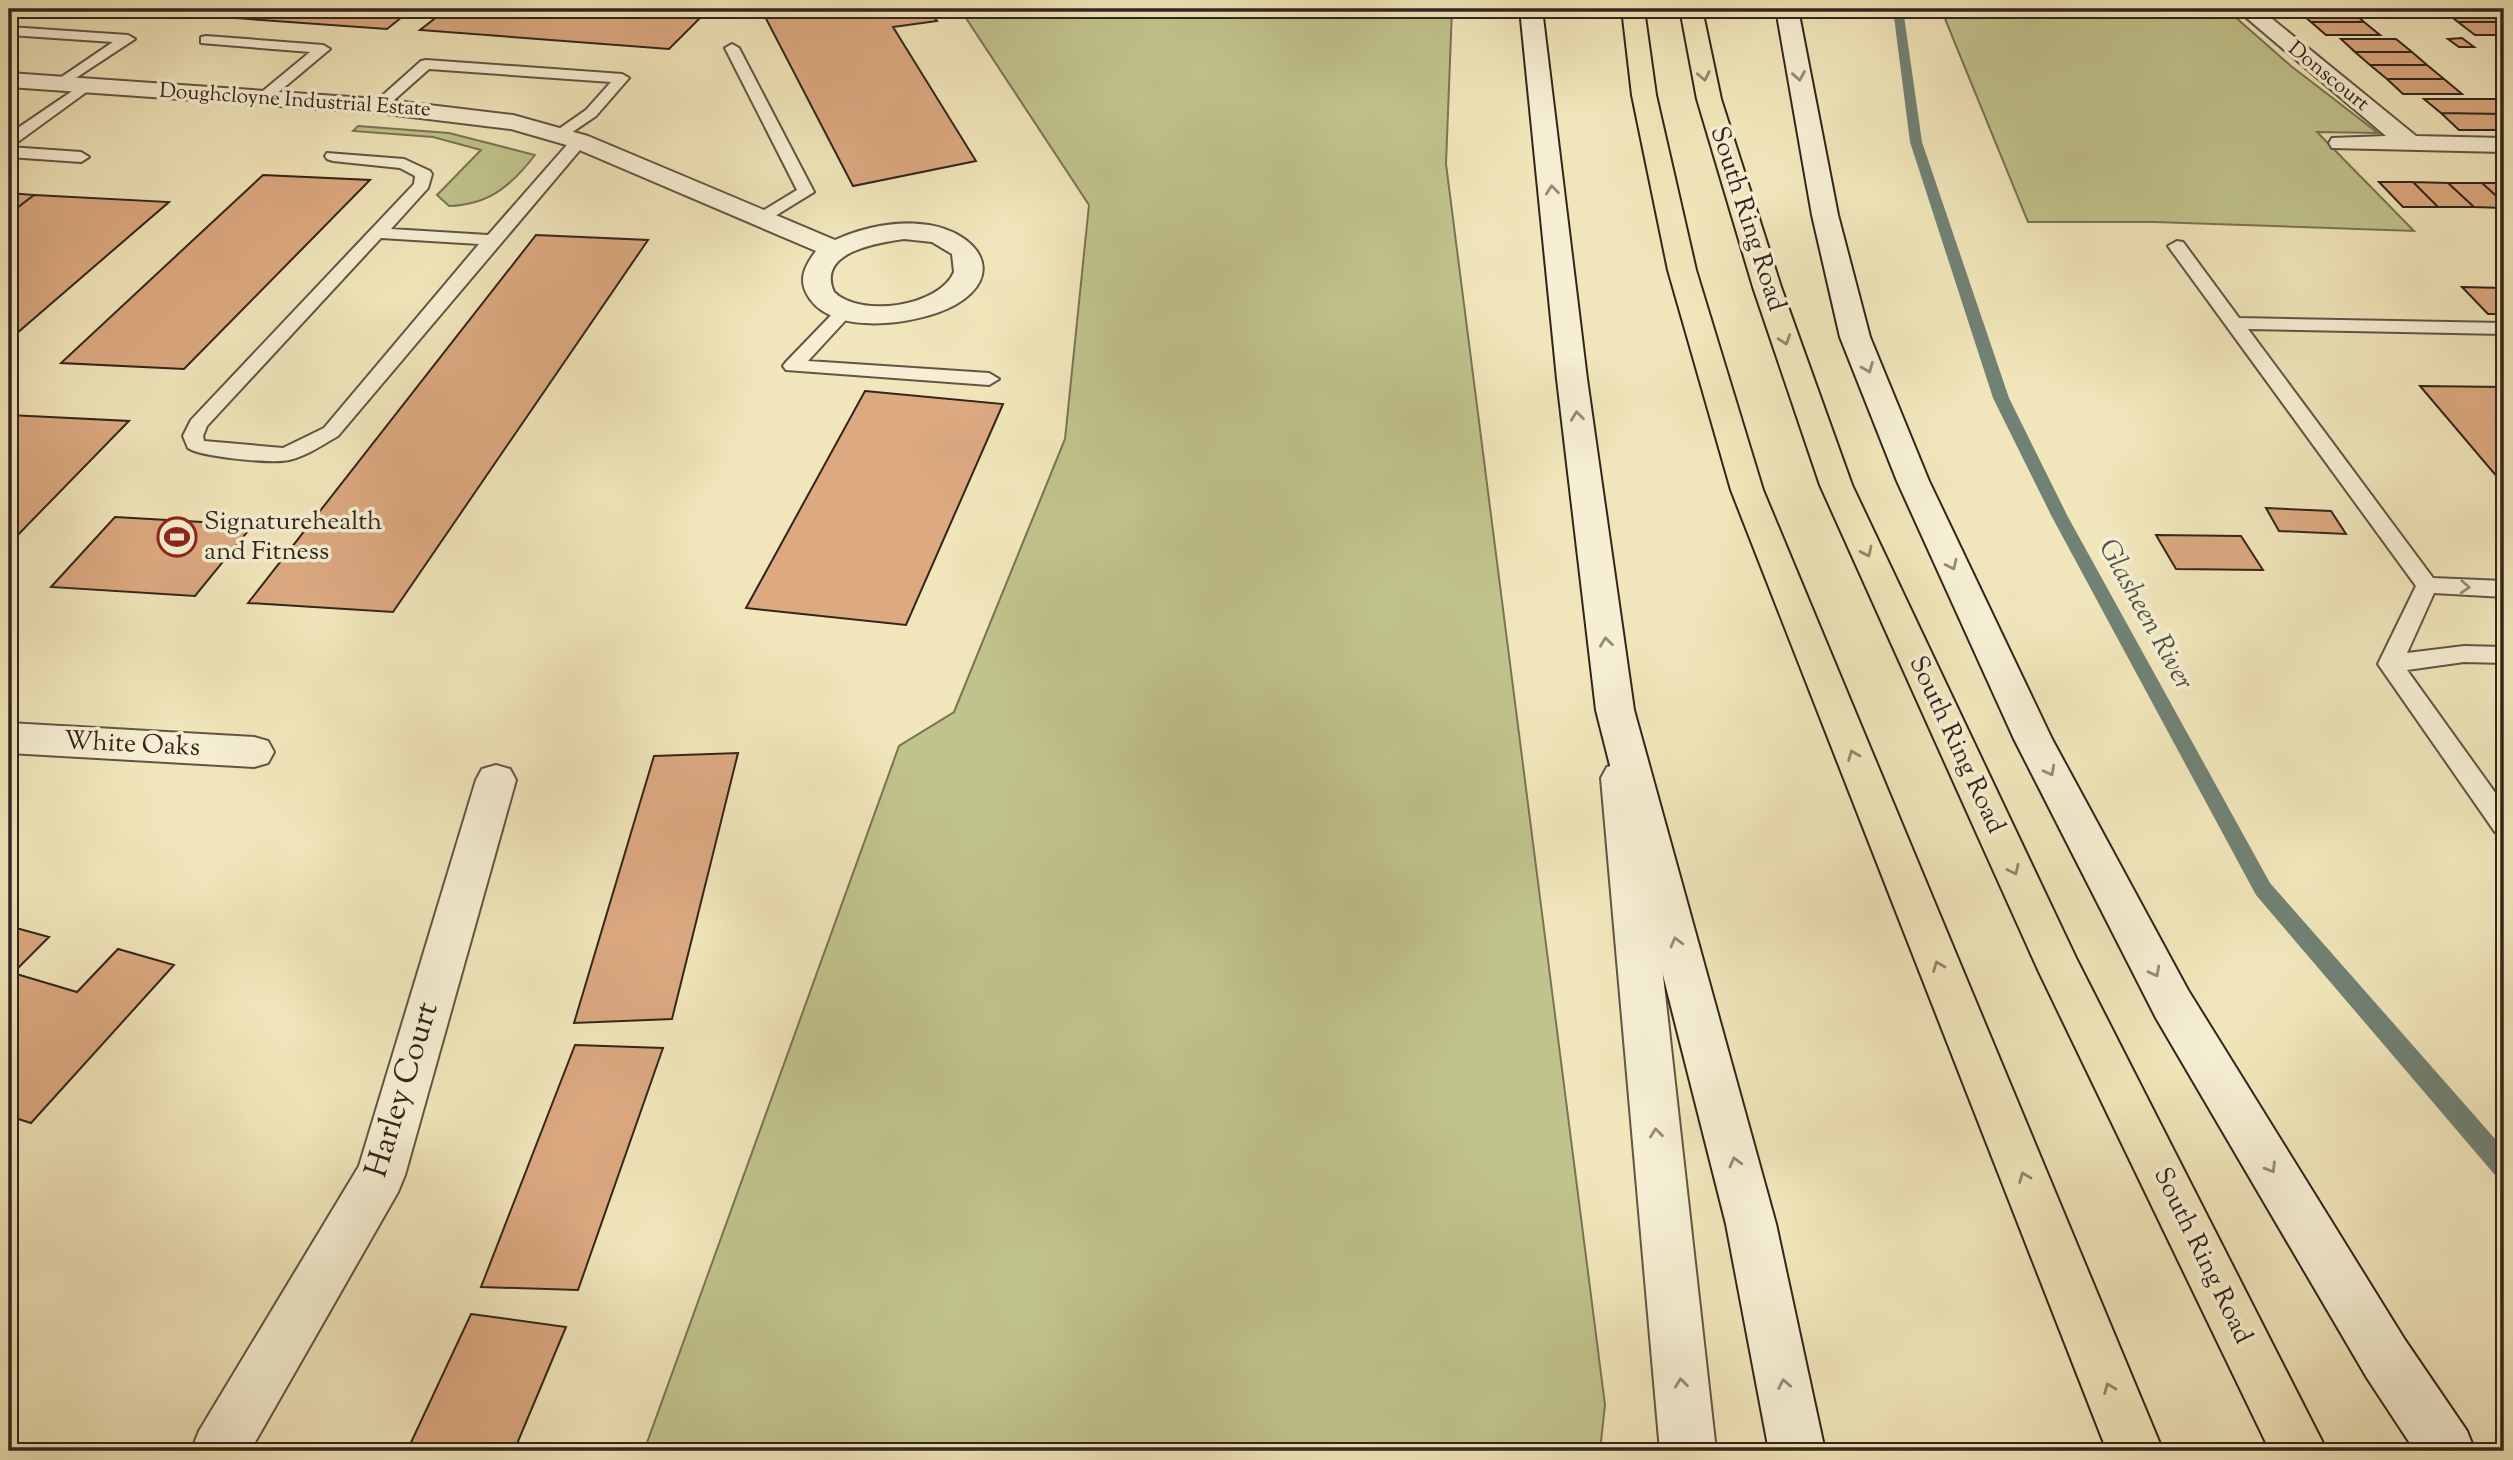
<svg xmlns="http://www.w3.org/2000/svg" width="2513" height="1460" font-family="'Sorts Mill Goudy',serif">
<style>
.green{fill:#c1c38c;stroke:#7a7454;stroke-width:2}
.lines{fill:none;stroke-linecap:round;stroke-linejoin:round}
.stream{fill:#718275;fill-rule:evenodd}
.building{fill:#dca981;stroke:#33251c;stroke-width:2}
.service-casing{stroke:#625544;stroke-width:4}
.minor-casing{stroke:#625544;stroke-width:4}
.tertiary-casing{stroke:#625544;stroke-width:4}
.secondary-casing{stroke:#33251c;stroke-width:4}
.trunk-casing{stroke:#33251c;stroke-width:4}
.service{fill:#f6efd3;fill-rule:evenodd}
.minor{fill:#f6efd3;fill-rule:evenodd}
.tertiary{fill:#f6efd3;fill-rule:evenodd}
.secondary{fill:#f6efd3;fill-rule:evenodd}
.trunk{fill:#f1e6bb;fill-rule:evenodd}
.oneway{stroke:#92866c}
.oneway2{stroke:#948a78}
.labels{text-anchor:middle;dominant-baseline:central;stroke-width:7;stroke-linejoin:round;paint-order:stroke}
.far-street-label{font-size:21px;fill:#33251c;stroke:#f6efd3}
.street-label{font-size:26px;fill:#33251c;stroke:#f6efd3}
.poi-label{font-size:26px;fill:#33251c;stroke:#f6efd3;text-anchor:start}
.water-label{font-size:28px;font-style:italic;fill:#525448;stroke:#f6efd3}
.near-street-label{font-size:32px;fill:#33251c;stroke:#f6efd3}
</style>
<rect width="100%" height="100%" fill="#f1e6bb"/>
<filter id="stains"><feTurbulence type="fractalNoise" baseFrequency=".00286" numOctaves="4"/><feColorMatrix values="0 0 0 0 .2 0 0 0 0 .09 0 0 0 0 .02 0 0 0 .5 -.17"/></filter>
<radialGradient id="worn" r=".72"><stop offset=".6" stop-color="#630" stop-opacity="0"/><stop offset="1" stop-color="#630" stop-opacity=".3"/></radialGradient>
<path class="green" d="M960,9H1452L1446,164L1605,1405L1600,1451H644L899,746L954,712L1065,439L1089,205Z
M1941,9H2226L2291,66L2378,133L2317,132L2414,231L2155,222H2028Z
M358,126L449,133L535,155C512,185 489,205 449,206L437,195L481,150L433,137L353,131Z"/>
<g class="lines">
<path class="stream" d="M1893,9H1903L1922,142L2009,398L2068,517L2270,883L2504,1149V1179L2495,1175L2256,895L2052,517L1993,398L1910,142Z"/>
</g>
<path class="building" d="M66,9H151L143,14Z
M216,9H412L387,29L206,16Z
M447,9H709L669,49L420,30Z
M761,9H928L937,21L893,27L976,161L853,186Z
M2349,9L2364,22H2311L2297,10Z
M2443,10H2491L2504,22H2458Z
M2311,22H2364L2380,35H2326Z
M2458,22H2504V35H2475Z
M2462,38L2474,47H2459L2448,39Z
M2341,39H2396L2412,52H2355Z
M2355,52H2412L2427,65H2370Z
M2370,65H2427L2444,79H2387Z
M2387,79H2444L2462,94H2403Z
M2424,99H2504V114L2441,113Z
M2441,113L2500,114L2504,117V130H2459Z
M263,175L370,180L184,369L61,363Z
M2379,182H2413L2438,207H2403Z
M2413,182L2448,183L2474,207H2438Z
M2448,183H2482L2504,203V208L2474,207Z
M2482,183H2504V203Z
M9,193L34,195L9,214Z
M34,195L169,202L9,340V214Z
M536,235L648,240L393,612L248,603Z
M2462,287L2504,288V314H2488Z
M2420,386L2504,387V485Z
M865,391L1003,404L906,625L746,608Z
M9,415L129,421L9,544Z
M2266,508L2331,511L2346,534L2279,531Z
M115,517L253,525L195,596L51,587Z
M2156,535L2241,536L2263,570L2176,569Z
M738,753L672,1019L574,1023L654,756Z
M9,926L49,937L13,973L77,992L118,949L174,965L31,1123L9,1116Z
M575,1045L663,1048L578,1290L481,1287Z
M471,1314L566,1327L514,1451H407Z"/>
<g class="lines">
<g class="service-casing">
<path id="service" d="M9,27L128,35L135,39L62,87L57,86L55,83L57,80L113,42L10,35Z
M206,36L323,45L330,49L268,101L263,103L255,98L258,95L310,52L201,43V37Z
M732,44L739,48L814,192L762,224L756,223L754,219L756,215L797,190L725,48Z
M426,60L622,74L629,78L596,116L562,139L556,137L554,134L556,131L586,110L611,82L429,69L384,109H374L371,106L374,103L421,61Z
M87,81L94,85L92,88L15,144L9,146V134Z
M579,136L587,141L585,144L338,436C322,445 307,456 289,460C273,464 201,457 188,448L183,436L191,420L414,184L415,176L400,168L333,161L327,159L325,156L327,153L404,159L430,171L432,174L428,188L391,229L488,235L573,138ZM381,238L479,244L324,428L283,448L204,441L203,436L207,426Z
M9,147L81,152L89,157L81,162L9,157Z
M2177,241L2183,242L2239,318L2504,323V334L2248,329L2433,578L2504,581V597L2434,593L2407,653L2464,646L2504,647V663L2464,662L2407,670L2504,805V835L2495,832L2378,664L2416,586L2168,246Z
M846,305L855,310L808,361L989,373L999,379L989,385L786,370L783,366L786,362L840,306Z"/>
</g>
<g class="minor-casing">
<path id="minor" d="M2236,9H2260L2416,136L2504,138V152L2332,148L2329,143L2332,138L2386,136Z
M9,73L379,99L513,115L588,136L835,240C863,227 898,220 929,225C977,233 1008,274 955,305C920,324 837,337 810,299C797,281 804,267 816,251L570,146L511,129L379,113L9,87ZM904,239L932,242L952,254L954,272C939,307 860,318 834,292C816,252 877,243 904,239Z
M9,723L254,737L268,741L274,752L268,763L254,767L9,753Z
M496,765L510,769L516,780L405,1175L398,1192L250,1451H191L199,1431L359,1166L476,780L482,769Z"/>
</g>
<g class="tertiary-casing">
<path id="tertiary" d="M1621,763L1635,767L1641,778L1716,1451H1660L1601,778L1607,767Z"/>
</g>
<g class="secondary-casing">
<path id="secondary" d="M1520,9H1542L1587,379L1634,710L1776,1224L1825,1451H1769L1726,1224L1596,710L1557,379Z
M1776,9H1798L1838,215L1870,337L1929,481L2052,739L2188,990L2405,1340L2467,1431L2475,1451H2415L2367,1378L2156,1018L2014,739L1897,481L1840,337L1812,215Z"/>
</g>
<g class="trunk-casing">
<path id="trunk" d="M1622,9H1644L1656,95L1696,270L1763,490L2163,1451H2107L1731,490L1668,270L1632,95Z
M1680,9H1702L1721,99L1781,287L1852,485L2077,960L2327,1451H2270L2039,972L1820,485L1753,287L1697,99Z"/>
</g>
<use href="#service" class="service"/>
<use href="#minor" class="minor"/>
<use href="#tertiary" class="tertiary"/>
<use href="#secondary" class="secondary"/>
<use href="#trunk" class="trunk"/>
</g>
<defs><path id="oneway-chevron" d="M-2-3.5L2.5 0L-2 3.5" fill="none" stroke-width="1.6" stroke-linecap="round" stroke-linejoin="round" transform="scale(1.75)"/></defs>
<g class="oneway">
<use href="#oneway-chevron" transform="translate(1704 76) rotate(79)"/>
<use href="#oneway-chevron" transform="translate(1785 340) rotate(71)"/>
<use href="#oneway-chevron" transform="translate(1867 552) rotate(65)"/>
<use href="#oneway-chevron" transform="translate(1853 755) rotate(-112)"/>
<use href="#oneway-chevron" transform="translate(2014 870) rotate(65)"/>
<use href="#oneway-chevron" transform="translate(1938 966) rotate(-112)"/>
<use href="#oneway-chevron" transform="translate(2024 1177) rotate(-112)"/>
<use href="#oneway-chevron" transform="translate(2109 1388) rotate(-112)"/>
</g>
<g class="oneway2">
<use href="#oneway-chevron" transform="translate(1799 76) rotate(80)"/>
<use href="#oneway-chevron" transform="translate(1552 190) rotate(-96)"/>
<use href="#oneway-chevron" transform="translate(1868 368) rotate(68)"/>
<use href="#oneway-chevron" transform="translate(1577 416) rotate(-97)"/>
<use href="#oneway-chevron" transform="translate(1952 565) rotate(65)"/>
<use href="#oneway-chevron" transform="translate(2465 587) rotate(3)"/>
<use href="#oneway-chevron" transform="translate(1606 642) rotate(-97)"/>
<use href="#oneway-chevron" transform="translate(2050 771) rotate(62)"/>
<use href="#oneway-chevron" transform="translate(1676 942) rotate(-105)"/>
<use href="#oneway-chevron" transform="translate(2155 972) rotate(62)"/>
<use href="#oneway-chevron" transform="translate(1656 1133) rotate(-96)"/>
<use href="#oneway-chevron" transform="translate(1735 1162) rotate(-105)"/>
<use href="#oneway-chevron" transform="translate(2271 1168) rotate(59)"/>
<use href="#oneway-chevron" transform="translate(1681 1383) rotate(-96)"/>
<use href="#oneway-chevron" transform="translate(1784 1384) rotate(-101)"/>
</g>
<defs>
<g id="stadium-ring" transform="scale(2.0125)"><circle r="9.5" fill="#f6efd3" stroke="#8f2418" stroke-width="1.5"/><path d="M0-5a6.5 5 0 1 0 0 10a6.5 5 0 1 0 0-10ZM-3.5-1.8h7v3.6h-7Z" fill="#8f2418"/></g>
</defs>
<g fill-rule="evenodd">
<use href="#stadium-ring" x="177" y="537"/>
</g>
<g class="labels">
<g class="far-street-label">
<text transform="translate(2328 77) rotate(39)">Donscourt</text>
<text transform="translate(295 101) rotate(4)">Doughcloyne Industrial Estate</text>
</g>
<g class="street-label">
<text transform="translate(1747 219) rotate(72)">South Ring Road</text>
<text transform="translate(132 745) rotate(3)">White Oaks</text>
<text transform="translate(1956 745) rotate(65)">South Ring Road</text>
<text transform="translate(2202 1256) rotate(64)">South Ring Road</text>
</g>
<g class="poi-label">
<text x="204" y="522">Signaturehealth<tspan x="204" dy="30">and Fitness</tspan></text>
</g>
<g class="water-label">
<text transform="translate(2145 615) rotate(61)">Glasheen River</text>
</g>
<g class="near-street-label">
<text transform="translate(403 1090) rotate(-73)">Harley Court</text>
</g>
</g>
<rect width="2513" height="1460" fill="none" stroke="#f1e6bb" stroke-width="35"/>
<rect x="10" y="10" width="2492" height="1439" fill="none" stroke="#33251c" stroke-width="3.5"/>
<rect x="18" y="18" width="2478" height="1425" fill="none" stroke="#33251c" stroke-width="2"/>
<rect width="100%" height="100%" filter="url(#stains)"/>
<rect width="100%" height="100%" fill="url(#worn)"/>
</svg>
